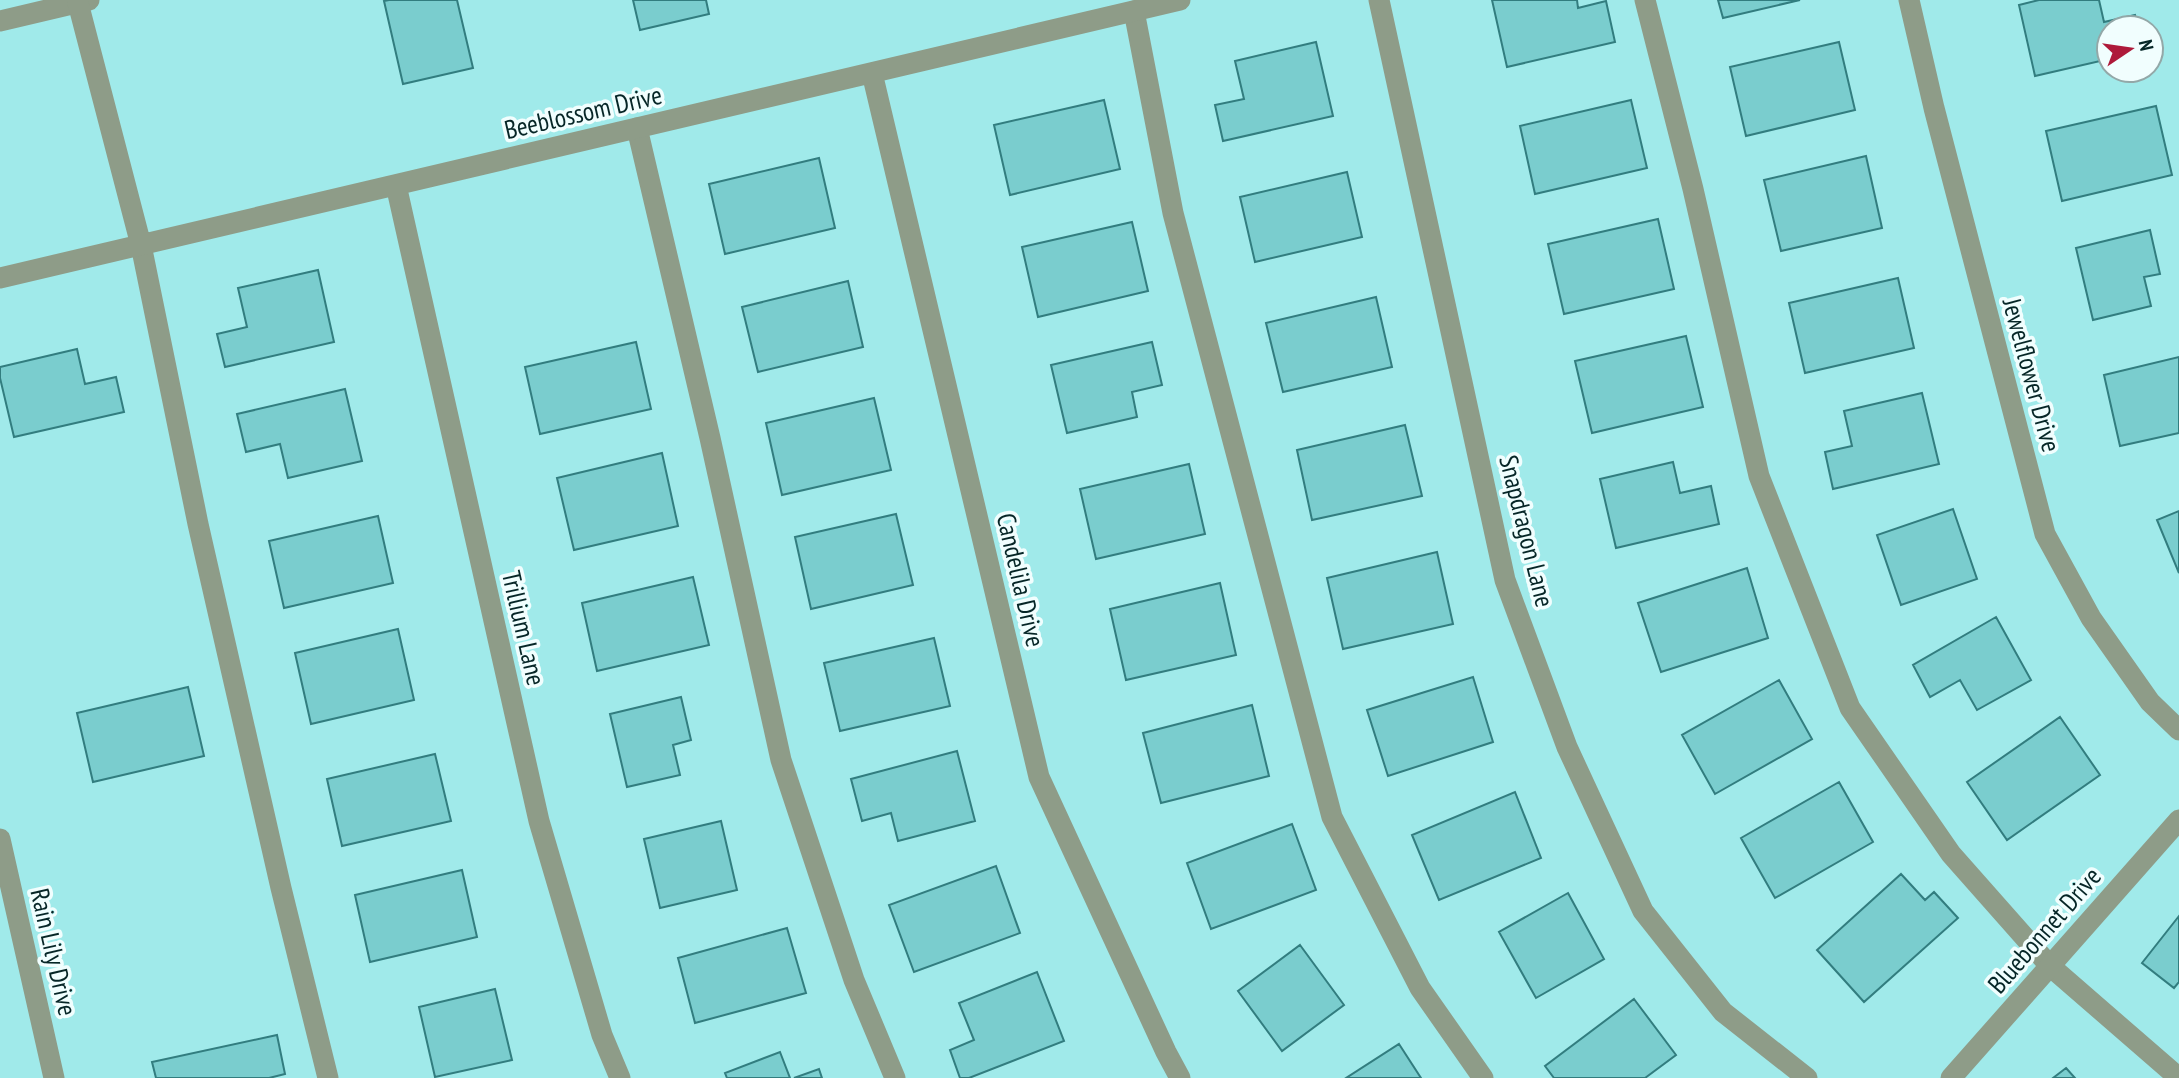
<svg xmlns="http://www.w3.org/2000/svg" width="2179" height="1078" font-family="'PT Sans Narrow',sans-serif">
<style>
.building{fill:#7acdce;stroke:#327d7f;stroke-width:2}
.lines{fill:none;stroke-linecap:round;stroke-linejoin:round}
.lane{stroke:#8e9c88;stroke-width:21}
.street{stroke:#8e9c88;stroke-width:21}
.labels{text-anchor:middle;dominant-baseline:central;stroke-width:7;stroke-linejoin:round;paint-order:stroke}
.street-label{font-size:26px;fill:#062627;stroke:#f1fefe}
</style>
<rect width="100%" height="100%" fill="#a0eaea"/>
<path class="building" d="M389,0H457L473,68L403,84L384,1Z
M633,0H706L709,14L640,30Z
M1492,0H1577L1578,8L1606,1L1615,42L1507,67Z
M1718,0H1800L1723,18Z
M2039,0H2099L2104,22L2135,15L2138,28H2109V59L2035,76L2019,5Z
M1316,42L1333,116L1223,141L1215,105L1244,99L1235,61Z
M1839,42L1855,110L1746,136L1730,67Z
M1104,100L1120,169L1010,195L994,125Z
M1631,100L1647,168L1535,194L1520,126Z
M2156,106L2172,175L2062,201L2046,131Z
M1866,156L1882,228L1781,251L1764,180Z
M819,158L835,228L725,254L709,184Z
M1347,172L1362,237L1255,262L1240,197Z
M1658,219L1674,289L1564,314L1548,244Z
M1132,222L1148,291L1038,317L1022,247Z
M2150,230L2160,274L2144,277L2151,306L2093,320L2076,248Z
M318,270L334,342L225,367L217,334L247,327L238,288Z
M1898,278L1914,348L1805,373L1789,303Z
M848,281L863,347L758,372L742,307Z
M1376,297L1392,367L1283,392L1266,323Z
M1686,336L1703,407L1592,433L1575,361Z
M636,342L651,409L540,434L525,367Z
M1152,342L1162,385L1132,392L1137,417L1067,433L1051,365Z
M77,349L85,384L116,377L124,412L14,437L0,378V367Z
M2179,357V433L2120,446L2104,375Z
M345,389L362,461L288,478L280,444L246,452L237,414Z
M1922,393L1939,464L1833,489L1825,452L1852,446L1844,411Z
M874,398L891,470L782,495L766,423Z
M1405,425L1422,496L1312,520L1297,450Z
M662,453L678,526L574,550L557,478Z
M1673,462L1680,493L1711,486L1719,524L1616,548L1600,479Z
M1189,464L1205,534L1096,559L1080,489Z
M1953,509L1977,579L1901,605L1877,535Z
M2179,511V573L2157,520Z
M896,514L913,585L811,609L795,537Z
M378,516L393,583L284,608L269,541Z
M1437,552L1453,624L1343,649L1327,578Z
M1747,568L1768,638L1661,672L1638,603Z
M693,577L709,645L597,671L582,603Z
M1220,583L1236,655L1126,680L1110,609Z
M1996,617L2031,680L1977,710L1960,680L1930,697L1913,665Z
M398,629L414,700L311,724L295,653Z
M934,638L950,706L840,731L824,663Z
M1473,677L1493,742L1388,776L1367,710Z
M1779,680L1812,739L1715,794L1682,735Z
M188,687L204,756L93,782L77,713Z
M681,697L691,740L673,745L680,775L627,787L610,714Z
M1252,705L1269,776L1161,803L1143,733Z
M2060,717L2100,775L2007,840L1967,782Z
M957,751L975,821L898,841L891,813L862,821L851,779Z
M435,754L451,821L342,846L327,779Z
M1839,782L1873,842L1775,898L1741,838Z
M1515,792L1541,858L1439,900L1412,835Z
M721,821L737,890L660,908L644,839Z
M1292,824L1316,890L1211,929L1187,863Z
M996,866L1020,933L914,972L889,905Z
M462,870L477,937L370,962L355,895Z
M1901,874L1925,900L1934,892L1958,918L1864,1002L1817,950Z
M1568,893L1604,959L1536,998L1499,932Z
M2179,916V982L2174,988L2142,963Z
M787,928L806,993L695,1023L678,958Z
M1300,945L1344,1005L1282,1051L1238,991Z
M1037,972L1064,1041L969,1078H960L950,1050L974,1040L959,1003Z
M495,989L512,1060L435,1077L419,1007Z
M1634,999L1676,1055L1645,1078H1554L1545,1066Z
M277,1035L285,1074L269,1078H156L152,1062Z
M1399,1044L1421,1078H1346Z
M780,1052L790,1078H727L725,1073Z
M2066,1068L2075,1078H2053Z
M819,1069L822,1078H794Z"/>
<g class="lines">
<path class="lane" d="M1645,0L1693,189L1759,476L1850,708L1951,854L2050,966L2179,1078
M1134,11L1173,213L1332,817L1420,988L1483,1078
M0,21L89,0
M637,128L710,438L781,760L854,980L895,1078
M141,245L198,524L281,888L328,1078"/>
<path class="street" d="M1379,0L1505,580L1567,747L1643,911L1723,1012L1807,1078
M1909,0L1934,108L2045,534L2091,618L2150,702L2179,730
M78,3L141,245
M872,73L1039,777L1166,1052L1180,1078
M396,185L539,821L602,1035L620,1078
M0,278L1180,0
M0,839L54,1078
M1951,1078L2179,820"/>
</g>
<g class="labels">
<g class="street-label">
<text transform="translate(583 112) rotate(-13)">Beeblossom Drive</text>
<text transform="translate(2032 375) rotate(75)">Jewelflower Drive</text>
<text transform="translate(1527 531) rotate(76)">Snapdragon Lane</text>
<text transform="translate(1021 580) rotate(77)">Candelila Drive</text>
<text transform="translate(524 628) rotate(77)">Trillium Lane</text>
<text transform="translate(2044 930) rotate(-49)">Bluebonnet Drive</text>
<text transform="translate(54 952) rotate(77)">Rain Lily Drive</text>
</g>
</g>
<g transform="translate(2130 49) rotate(77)"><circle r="33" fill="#f1fefe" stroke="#93a8a8" stroke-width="2"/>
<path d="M0-5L12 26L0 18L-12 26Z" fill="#ae1a3a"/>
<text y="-10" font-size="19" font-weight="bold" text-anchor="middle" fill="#062627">N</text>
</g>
</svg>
